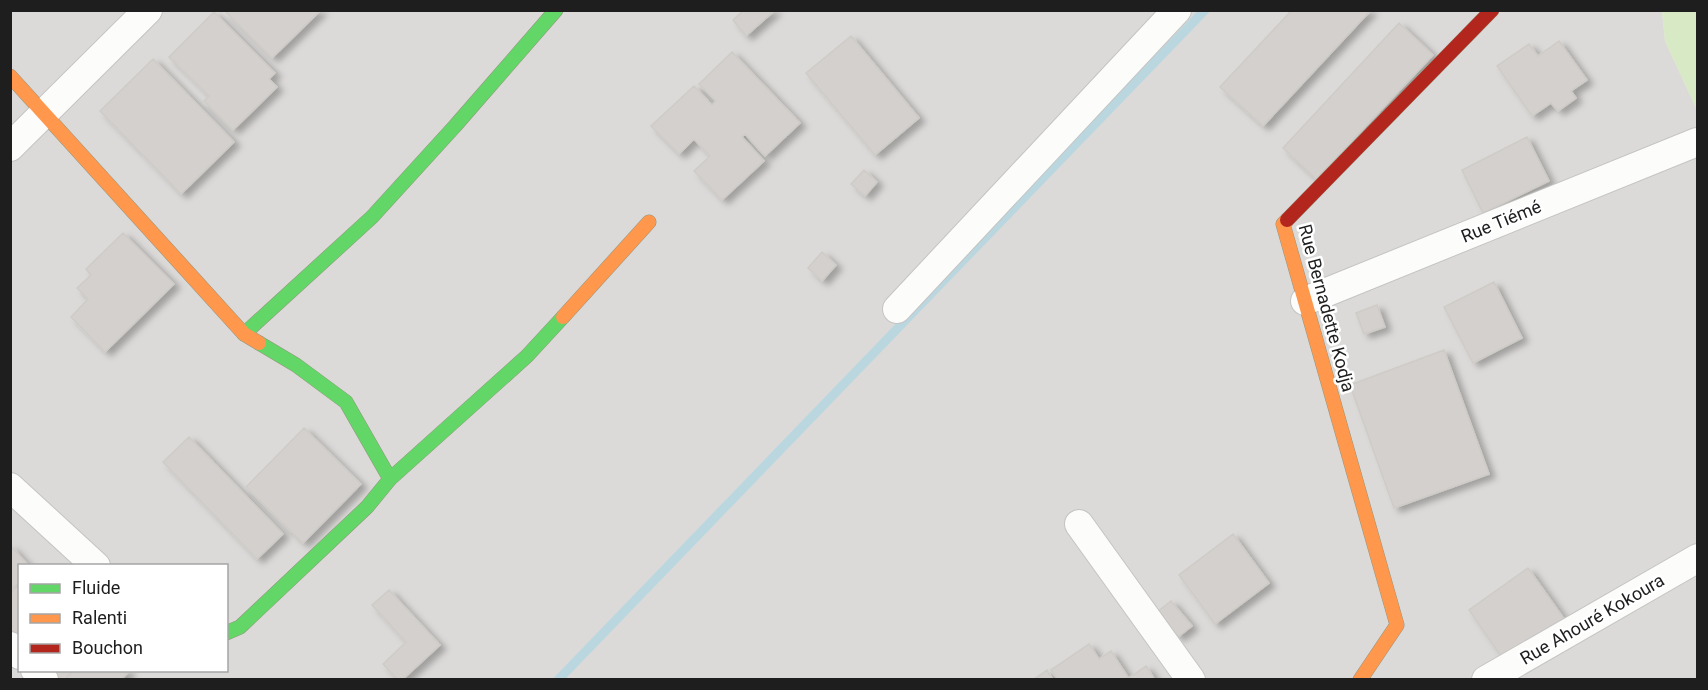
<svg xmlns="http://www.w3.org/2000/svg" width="1708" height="690" font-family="Roboto,sans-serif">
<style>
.residential{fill:#dbdad8;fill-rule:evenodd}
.grass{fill:#d8e9c5}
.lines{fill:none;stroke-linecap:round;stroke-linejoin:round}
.stream{stroke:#bad7e0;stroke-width:9}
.building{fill:#d3d0cd;stroke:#cfccc8;stroke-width:1.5;filter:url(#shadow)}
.street-casing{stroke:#c5c4c3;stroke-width:30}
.fast-casing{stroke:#94967e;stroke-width:15}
.slow-casing{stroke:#94967e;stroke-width:15}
.jam-casing{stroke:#94967e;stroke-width:15}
.street{stroke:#fcfcfb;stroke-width:28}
.fast{stroke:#63d668;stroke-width:14}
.slow{stroke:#ff974d;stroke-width:14}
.jam{stroke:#b3261e;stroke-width:14}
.labels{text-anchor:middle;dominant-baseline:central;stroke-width:5;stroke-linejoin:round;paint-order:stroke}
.street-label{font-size:18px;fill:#1e1e1e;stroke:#fff}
</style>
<defs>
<filter id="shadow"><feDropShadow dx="6" dy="4" stdDeviation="3" flood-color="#0004"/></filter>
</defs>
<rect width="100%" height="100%" fill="#eceae7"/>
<path class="residential" d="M10,11H1662L1665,41L1697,110V679H11ZM20,566H226V670H20Z"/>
<path class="grass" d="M1662,11H1697V110L1665,41Z"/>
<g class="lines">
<path class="stream" d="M558,680L1205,10"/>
</g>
<path class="building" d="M227,10H321L272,58L226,12Z
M744,10H775L746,36L733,20Z
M1292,10H1371L1263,126L1220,87Z
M214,12L275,73L269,79L277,87L233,130L204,101L209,96L169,57Z
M1399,23L1433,55L1316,179L1283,148Z
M851,36L919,118L875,155L806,73Z
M1559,41L1587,80L1571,91L1576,98L1558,111L1551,103L1532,116L1497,66L1529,44L1538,56Z
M732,52L800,123L765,156L745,134L742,137L764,161L722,200L694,171L710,156L694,139L679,154L651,126L694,86L712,105L716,101L699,84Z
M153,59L234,142L181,194L100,111Z
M1527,137L1549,181L1483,213L1462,170Z
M864,170L877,182L865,196L851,184Z
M123,233L174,284L105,352L71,317L88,299L77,288L91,275L86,269Z
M822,252L836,265L822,281L808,268Z
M1494,282L1522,338L1473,363L1444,307Z
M1377,305L1385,327L1364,334L1356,313Z
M1444,350L1489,474L1394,508L1350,385Z
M304,428L361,484L303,543L246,487Z
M189,437L283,534L257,559L163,462Z
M1233,534L1269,583L1215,624L1179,575Z
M10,545L29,566H20V582L10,590Z
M1528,568L1565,620L1505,662L1469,610Z
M20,585V633L14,638L10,634V593Z
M389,590L440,645L402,680H398L383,664L406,642L372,605Z
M1171,601L1192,626L1178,637L1157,612Z
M1089,644L1099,659L1111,651L1128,677L1124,680H1058L1051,670Z
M1146,666L1155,680H1126Z
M48,670H73L65,680H57Z
M74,670H128L129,671L121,680H65Z
M1047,670L1053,680H1033Z"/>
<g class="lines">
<g class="street-casing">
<path id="street" d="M10,147L148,10
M1305,301L1697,142
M897,309L1177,10
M10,487L96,566
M1079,524L1191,680
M10,646L20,655
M35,670L44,680
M1486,680L1698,558"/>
</g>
<g class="fast-casing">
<path id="fast" d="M244,334L372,217L455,126L556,10
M259,343L296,365L346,402L390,479
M226,633L240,627L367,507L390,479L527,356L563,317"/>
</g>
<g class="slow-casing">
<path id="slow" d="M10,76L244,334L259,343
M1287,220L1283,224L1397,625L1360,680
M563,317L649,222"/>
</g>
<g class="jam-casing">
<path id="jam" d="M1287,220L1492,10"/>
</g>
<use href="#street" class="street"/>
<use href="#fast" class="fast"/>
<use href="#slow" class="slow"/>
<use href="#jam" class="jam"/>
</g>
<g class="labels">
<g class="street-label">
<text transform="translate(1501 221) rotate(-22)">Rue Tiémé</text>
<text transform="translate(1327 308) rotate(75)">Rue Bernadette Kodja</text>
<text transform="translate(1592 619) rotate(-30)">Rue Ahouré Kokoura</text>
</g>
</g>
<rect width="1708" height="690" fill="none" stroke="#1e1e1e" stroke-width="24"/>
<rect x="18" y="564" width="210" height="108" fill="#ffffff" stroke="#a5a5a5" stroke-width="1.5"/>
<rect x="30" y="584" width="30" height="9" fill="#63d668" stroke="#a5a5a5" stroke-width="1.5"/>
<text x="72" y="594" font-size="18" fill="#1e1e1e">Fluide</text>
<rect x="30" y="614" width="30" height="9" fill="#ff974d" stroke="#a5a5a5" stroke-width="1.5"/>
<text x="72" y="624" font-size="18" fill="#1e1e1e">Ralenti</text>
<rect x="30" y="644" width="30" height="9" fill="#b3261e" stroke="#a5a5a5" stroke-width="1.5"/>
<text x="72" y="654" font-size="18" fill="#1e1e1e">Bouchon</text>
</svg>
